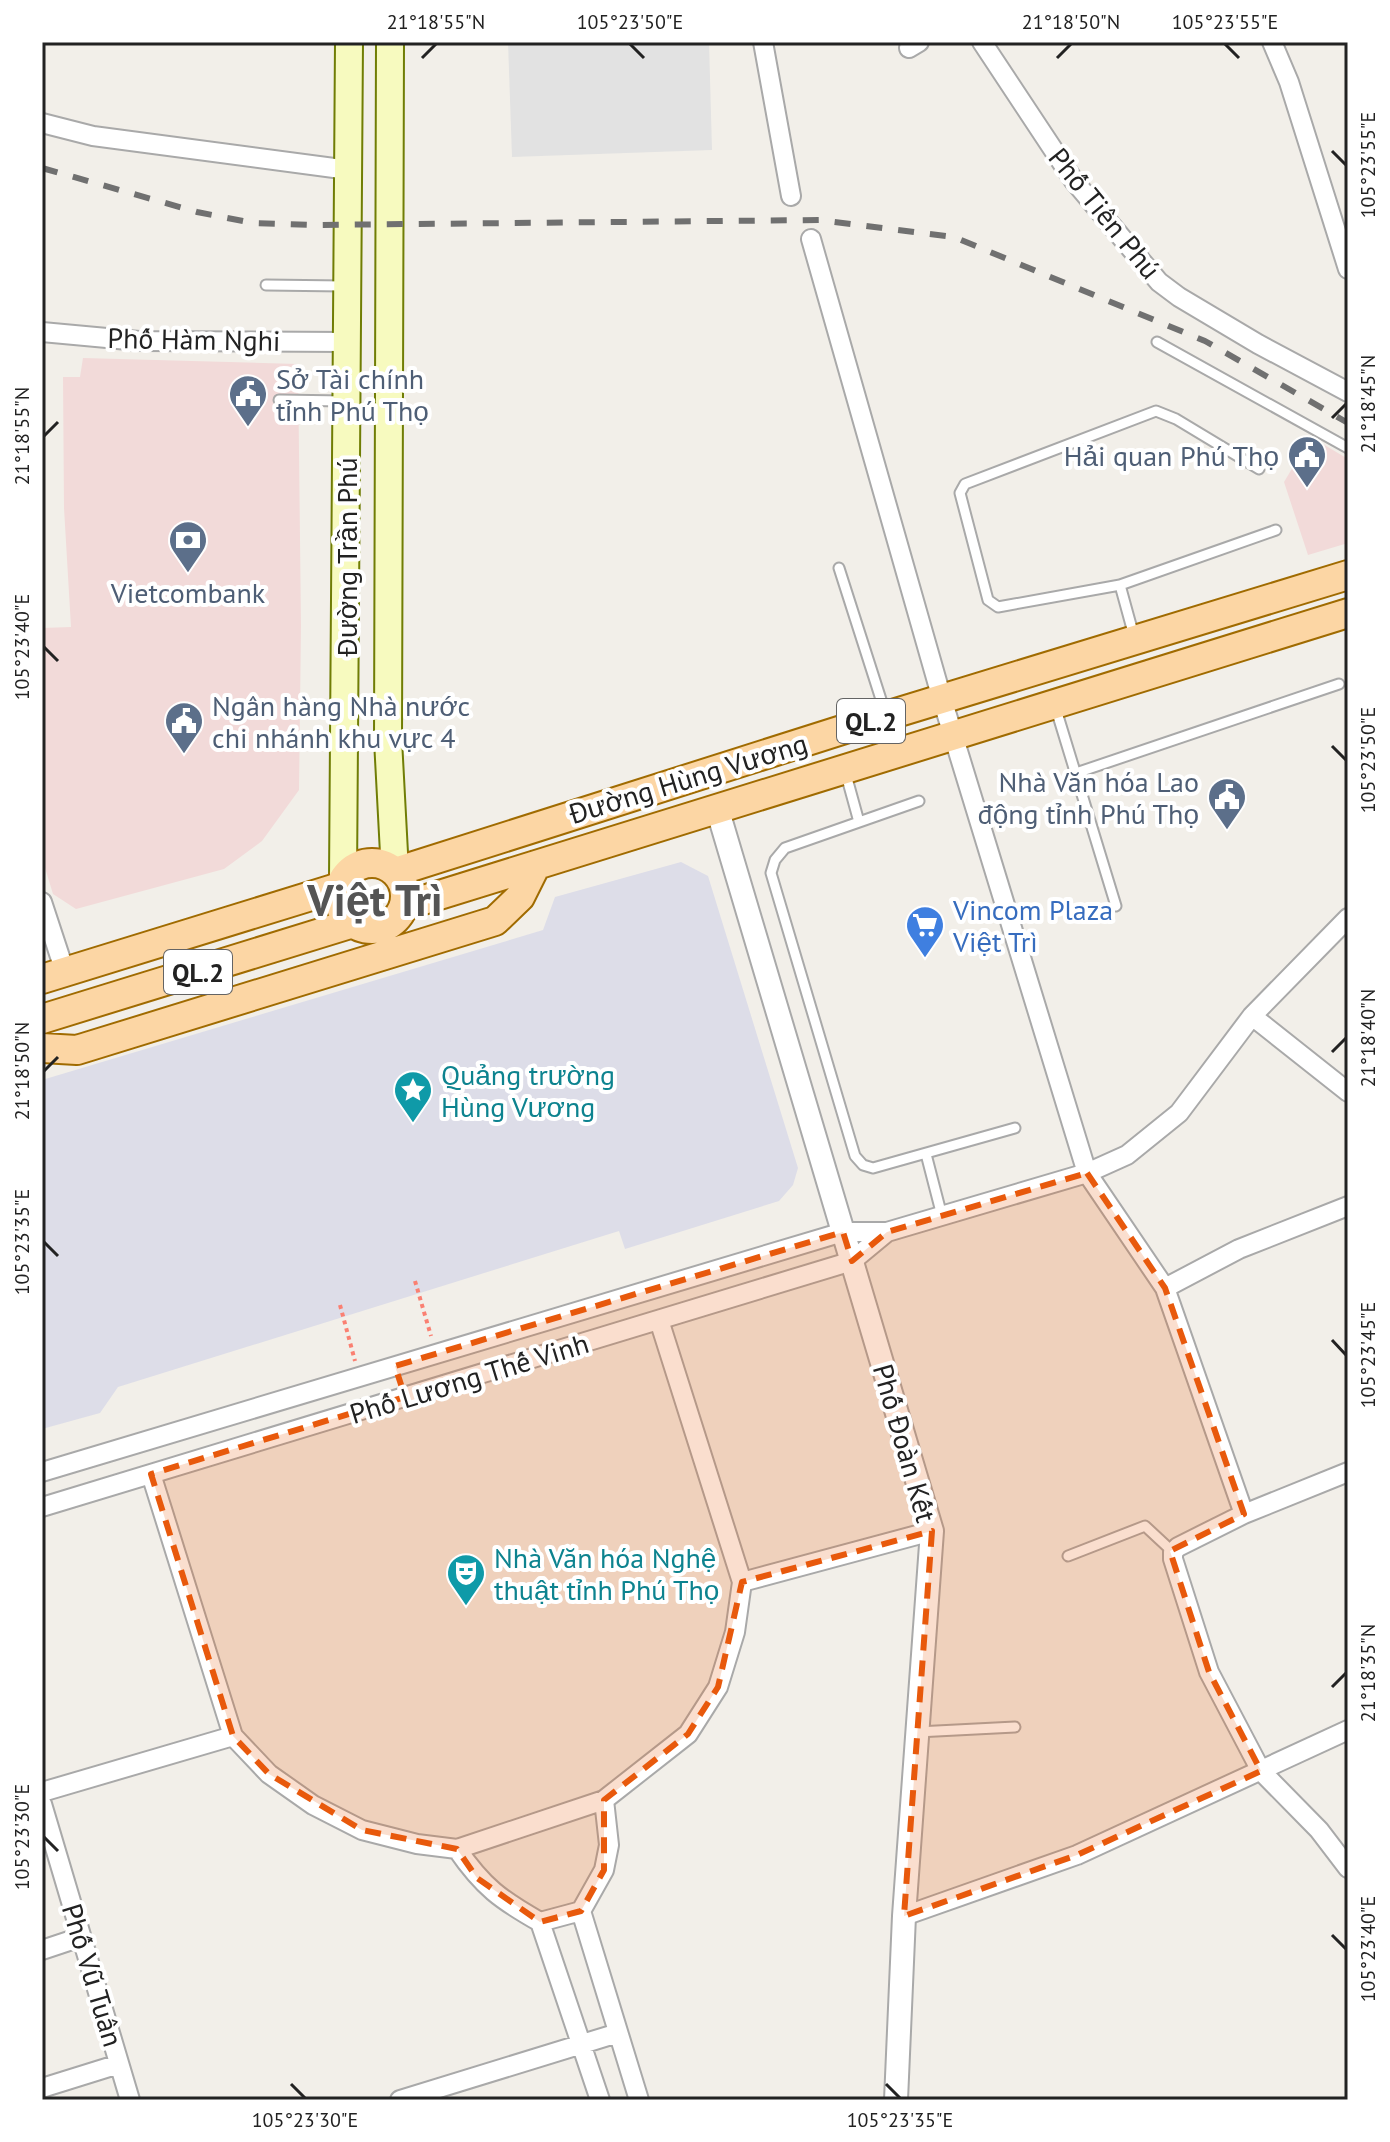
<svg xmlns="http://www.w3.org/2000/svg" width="1390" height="2142" font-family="'PT Sans',sans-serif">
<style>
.commercial{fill:#f2dad9}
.parking{fill:#e2e2e2}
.plaza{fill:#dddde8}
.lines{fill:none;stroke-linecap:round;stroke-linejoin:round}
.service-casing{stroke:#a9a9a9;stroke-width:13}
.minor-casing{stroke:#a9a9a9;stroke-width:22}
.tertiary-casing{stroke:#a9a9a9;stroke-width:26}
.secondary-casing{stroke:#707d05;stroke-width:30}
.primary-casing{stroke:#a06b00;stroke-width:32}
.path{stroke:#fa8072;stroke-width:4;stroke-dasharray:4 4;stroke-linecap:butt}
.service{stroke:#fff;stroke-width:9}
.minor{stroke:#fff;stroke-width:18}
.tertiary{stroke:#fff;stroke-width:22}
.secondary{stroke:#f7fabf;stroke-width:26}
.primary{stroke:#fcd6a4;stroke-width:28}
.rail{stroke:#707070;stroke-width:6;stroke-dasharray:16 16;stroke-linecap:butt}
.marked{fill:#e8590c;fill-opacity:0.2;stroke:#e8590c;stroke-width:6;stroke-dasharray:16 10;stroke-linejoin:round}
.ticks{fill:none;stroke:#222;stroke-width:3}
.labels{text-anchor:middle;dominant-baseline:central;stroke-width:8;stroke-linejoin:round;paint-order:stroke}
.shield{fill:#fff;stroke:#646464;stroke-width:2}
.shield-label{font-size:26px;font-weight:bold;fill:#222}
.street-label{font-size:28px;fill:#222;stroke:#fff}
.service-label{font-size:28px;fill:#4e5e75;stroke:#fff;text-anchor:start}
.shop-label{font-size:28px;fill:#366cbe;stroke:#fff;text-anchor:start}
.culture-label{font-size:28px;fill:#0d838f;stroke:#fff;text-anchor:start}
.town-label{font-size:44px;font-weight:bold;fill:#555;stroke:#fff}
.neatline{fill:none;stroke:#222;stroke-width:3}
.ticks-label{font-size:20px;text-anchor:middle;fill:#222}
</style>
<rect width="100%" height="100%" fill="#f2efe9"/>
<path class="commercial" d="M83,358L298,364L301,626L299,790L262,841L224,869L76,909L53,894L42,858V628L71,627L64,508L63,377H80Z
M1311,437L1348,459V543L1308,555L1284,482Z"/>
<path class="parking" d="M508,42H709L712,150L512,157Z"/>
<path class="plaza" d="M681,862L708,876L798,1168L793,1185L779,1201L625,1249L619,1231L118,1387L100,1413L42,1429V1080L543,930L555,897Z"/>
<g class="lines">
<g class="service-casing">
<path id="service" d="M266,285L343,286
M1157,342L1348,448
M279,400L344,401
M839,568L885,712
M1120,585L1276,530
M1134,636L1120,585L998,607L988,600L960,493L965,484L1156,411L1176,419L1259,469
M1055,706L1116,906
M845,771L859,822
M1076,773L1339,684
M919,801L785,848L775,860L771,873L855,1156L863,1165L873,1168L1015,1128
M926,1154L942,1216
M1068,1556L1145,1526L1173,1552
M917,1732L1015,1727"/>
</g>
<g class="minor-casing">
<path id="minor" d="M763,42L791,196
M982,42L1074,181L1159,282L1179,297L1258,344L1348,392
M1272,42L1289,82L1348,269
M909,48L919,42
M42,123L93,136L349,170
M811,239L942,699L1087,1173L1165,1288L1244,1514
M42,332L139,341L347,342
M42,902L65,972
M1252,1016L1348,1092
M1165,1288L1239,1249L1348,1206
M42,1472L843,1232H887L1087,1173L1127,1155L1179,1113L1252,1016L1348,918
M1348,1472L1244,1514L1178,1547L1173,1552V1559L1209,1672L1261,1771L1319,1830L1348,1868
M151,1474L233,1736L269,1774L313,1805L362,1830L417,1844L457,1849L604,1800L688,1734L718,1687L735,1632L742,1582L659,1320
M42,1507L852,1261L887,1232
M742,1582L932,1531
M42,1792L233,1736
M604,1800L609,1845L604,1870L581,1911L639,2100
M42,1804L130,2100
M457,1849C483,1887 501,1900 540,1922L600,2100
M904,1916L1077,1855L1348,1730
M540,1922L581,1911
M42,1950L81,1937
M42,2088L119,2064
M400,2100L618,2033"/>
</g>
<g class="tertiary-casing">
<path id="tertiary" d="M717,808L932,1531L904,1916L896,2100"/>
</g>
<g class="secondary-casing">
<path id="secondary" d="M390,42L388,740L395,872
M343,879L349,42"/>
</g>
<g class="primary-casing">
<path id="primary" d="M339 896a33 33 0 1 1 66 0a33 33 0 1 1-66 0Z
M395,872L886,716L1348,575
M404,906L1348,613
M42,979L340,887
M42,1019L353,923
M42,1048L77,1050L495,921L520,897L536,865"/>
</g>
<path class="path" d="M415,1281L431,1336
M340,1305L355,1361"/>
<use href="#service" class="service"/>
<use href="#minor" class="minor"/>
<use href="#tertiary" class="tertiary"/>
<use href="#secondary" class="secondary"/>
<use href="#primary" class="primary"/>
<path class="rail" d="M42,168L197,212L253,223L312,225L819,220L954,237L1205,341L1348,423"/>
</g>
<path class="marked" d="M1087,1173L1165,1288L1244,1514L1170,1551L1209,1672L1261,1771L1077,1855L904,1916L932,1531L742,1582L718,1687L688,1734L604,1800V1870L581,1911L540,1922L477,1878L457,1849L362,1830L269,1774L233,1736L151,1474L405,1397L395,1366L843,1232L852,1261L887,1232Z"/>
<path class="ticks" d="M630,44L644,58M1225,44L1239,58M422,58L436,44M1057,58L1071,44M1332,151L1346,165M1332,418L1346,404M44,436L58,422M44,647L58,661M1332,746L1346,760M1332,1052L1346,1038M44,1071L58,1057M44,1242L58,1256M1332,1340L1346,1355M1332,1687L1346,1673M44,1837L58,1851M1332,1935L1346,1949M291,2084L305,2098M886,2084L900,2098"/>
<defs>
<g id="civic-pin" transform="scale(2)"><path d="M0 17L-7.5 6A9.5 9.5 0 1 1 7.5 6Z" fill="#5c6f8a" stroke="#fff"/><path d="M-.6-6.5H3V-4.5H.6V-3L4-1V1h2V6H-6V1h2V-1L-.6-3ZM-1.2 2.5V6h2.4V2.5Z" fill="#fff"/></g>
<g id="bank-pin" transform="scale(2)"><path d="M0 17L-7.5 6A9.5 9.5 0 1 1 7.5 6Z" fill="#5c6f8a" stroke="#fff"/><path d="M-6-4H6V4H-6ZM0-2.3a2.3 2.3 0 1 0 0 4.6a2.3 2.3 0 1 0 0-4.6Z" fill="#fff"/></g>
<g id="supermarket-pin" transform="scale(2)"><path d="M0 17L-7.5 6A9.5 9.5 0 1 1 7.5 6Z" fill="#3f7fe0" stroke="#fff"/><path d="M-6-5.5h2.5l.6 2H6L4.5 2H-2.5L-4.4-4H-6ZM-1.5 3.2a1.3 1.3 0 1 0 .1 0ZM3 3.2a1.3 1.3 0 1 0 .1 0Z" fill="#fff"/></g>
<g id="sight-pin" transform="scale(2)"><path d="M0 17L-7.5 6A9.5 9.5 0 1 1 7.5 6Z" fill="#0f9aa8" stroke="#fff"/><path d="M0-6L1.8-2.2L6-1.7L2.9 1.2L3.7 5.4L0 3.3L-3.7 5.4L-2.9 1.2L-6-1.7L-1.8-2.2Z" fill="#fff"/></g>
<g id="theatre-pin" transform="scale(2)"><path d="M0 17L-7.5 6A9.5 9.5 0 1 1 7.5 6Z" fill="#0f9aa8" stroke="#fff"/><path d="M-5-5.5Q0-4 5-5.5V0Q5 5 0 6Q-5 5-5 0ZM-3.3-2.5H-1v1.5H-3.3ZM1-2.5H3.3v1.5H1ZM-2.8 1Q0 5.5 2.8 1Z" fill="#fff"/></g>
</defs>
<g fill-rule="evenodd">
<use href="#civic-pin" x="248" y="394"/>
<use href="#civic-pin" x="1307" y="455"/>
<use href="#bank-pin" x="188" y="540"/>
<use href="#civic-pin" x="184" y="721"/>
<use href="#civic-pin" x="1227" y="797"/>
<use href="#supermarket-pin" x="925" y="925"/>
<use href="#sight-pin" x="413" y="1090"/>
<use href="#theatre-pin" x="466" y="1573"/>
</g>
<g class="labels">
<g class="shield">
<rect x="837" y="699" width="68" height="44" rx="6"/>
<rect x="164" y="950" width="68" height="44" rx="6"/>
</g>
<g class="shield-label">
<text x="871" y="721">QL.2</text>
<text x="198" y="972">QL.2</text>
</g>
<g class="street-label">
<text transform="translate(1105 213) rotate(51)">Phố Tiên Phú</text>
<text transform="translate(194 339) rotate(1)">Phố Hàm Nghi</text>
<text transform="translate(346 557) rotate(-90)">Đường Trần Phú</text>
<text transform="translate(688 778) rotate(-17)">Đường Hùng Vương</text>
<text transform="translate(469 1378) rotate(-17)">Phố Lương Thế Vinh</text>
<text transform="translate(905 1443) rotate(74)">Phố Đoàn Kết</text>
<text transform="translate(93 1975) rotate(73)">Phố Vũ Tuân</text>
</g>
<g class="service-label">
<text x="276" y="378">Sở Tài chính<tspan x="276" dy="32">tỉnh Phú Thọ</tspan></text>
<text x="1279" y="455" text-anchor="end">Hải quan Phú Thọ</text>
<text x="188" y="592" text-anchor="middle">Vietcombank</text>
<text x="212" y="705">Ngân hàng Nhà nước<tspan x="212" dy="32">chi nhánh khu vực 4</tspan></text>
<text x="1199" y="781" text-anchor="end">Nhà Văn hóa Lao<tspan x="1199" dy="32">động tỉnh Phú Thọ</tspan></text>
</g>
<g class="shop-label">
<text x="953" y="909">Vincom Plaza<tspan x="953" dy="32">Việt Trì</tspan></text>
</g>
<g class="culture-label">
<text x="441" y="1074">Quảng trường<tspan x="441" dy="32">Hùng Vương</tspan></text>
<text x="494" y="1557">Nhà Văn hóa Nghệ<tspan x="494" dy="32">thuật tỉnh Phú Thọ</tspan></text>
</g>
<g class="town-label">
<text x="375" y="899">Việt Trì</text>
</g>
</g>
<rect width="1390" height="2142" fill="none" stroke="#ffffff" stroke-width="88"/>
<rect x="44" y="44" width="1302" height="2054" class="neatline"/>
<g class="ticks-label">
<text x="436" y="29">21°18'55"N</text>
<text x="630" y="29">105°23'50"E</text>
<text x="1071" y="29">21°18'50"N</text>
<text x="1225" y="29">105°23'55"E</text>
<text transform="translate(1368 165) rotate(-90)" y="7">105°23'55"E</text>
<text transform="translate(1368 404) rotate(-90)" y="7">21°18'45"N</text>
<text transform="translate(22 436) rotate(-90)" y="7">21°18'55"N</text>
<text transform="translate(22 647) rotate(-90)" y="7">105°23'40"E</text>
<text transform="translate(1368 760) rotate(-90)" y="7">105°23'50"E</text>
<text transform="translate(1368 1038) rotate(-90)" y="7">21°18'40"N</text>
<text transform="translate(22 1071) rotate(-90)" y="7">21°18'50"N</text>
<text transform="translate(22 1242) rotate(-90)" y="7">105°23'35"E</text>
<text transform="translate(1368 1355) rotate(-90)" y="7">105°23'45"E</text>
<text transform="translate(1368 1673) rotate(-90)" y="7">21°18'35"N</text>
<text transform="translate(22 1837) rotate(-90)" y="7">105°23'30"E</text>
<text transform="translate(1368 1949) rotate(-90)" y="7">105°23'40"E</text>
<text x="305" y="2127">105°23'30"E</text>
<text x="900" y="2127">105°23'35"E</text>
</g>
</svg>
